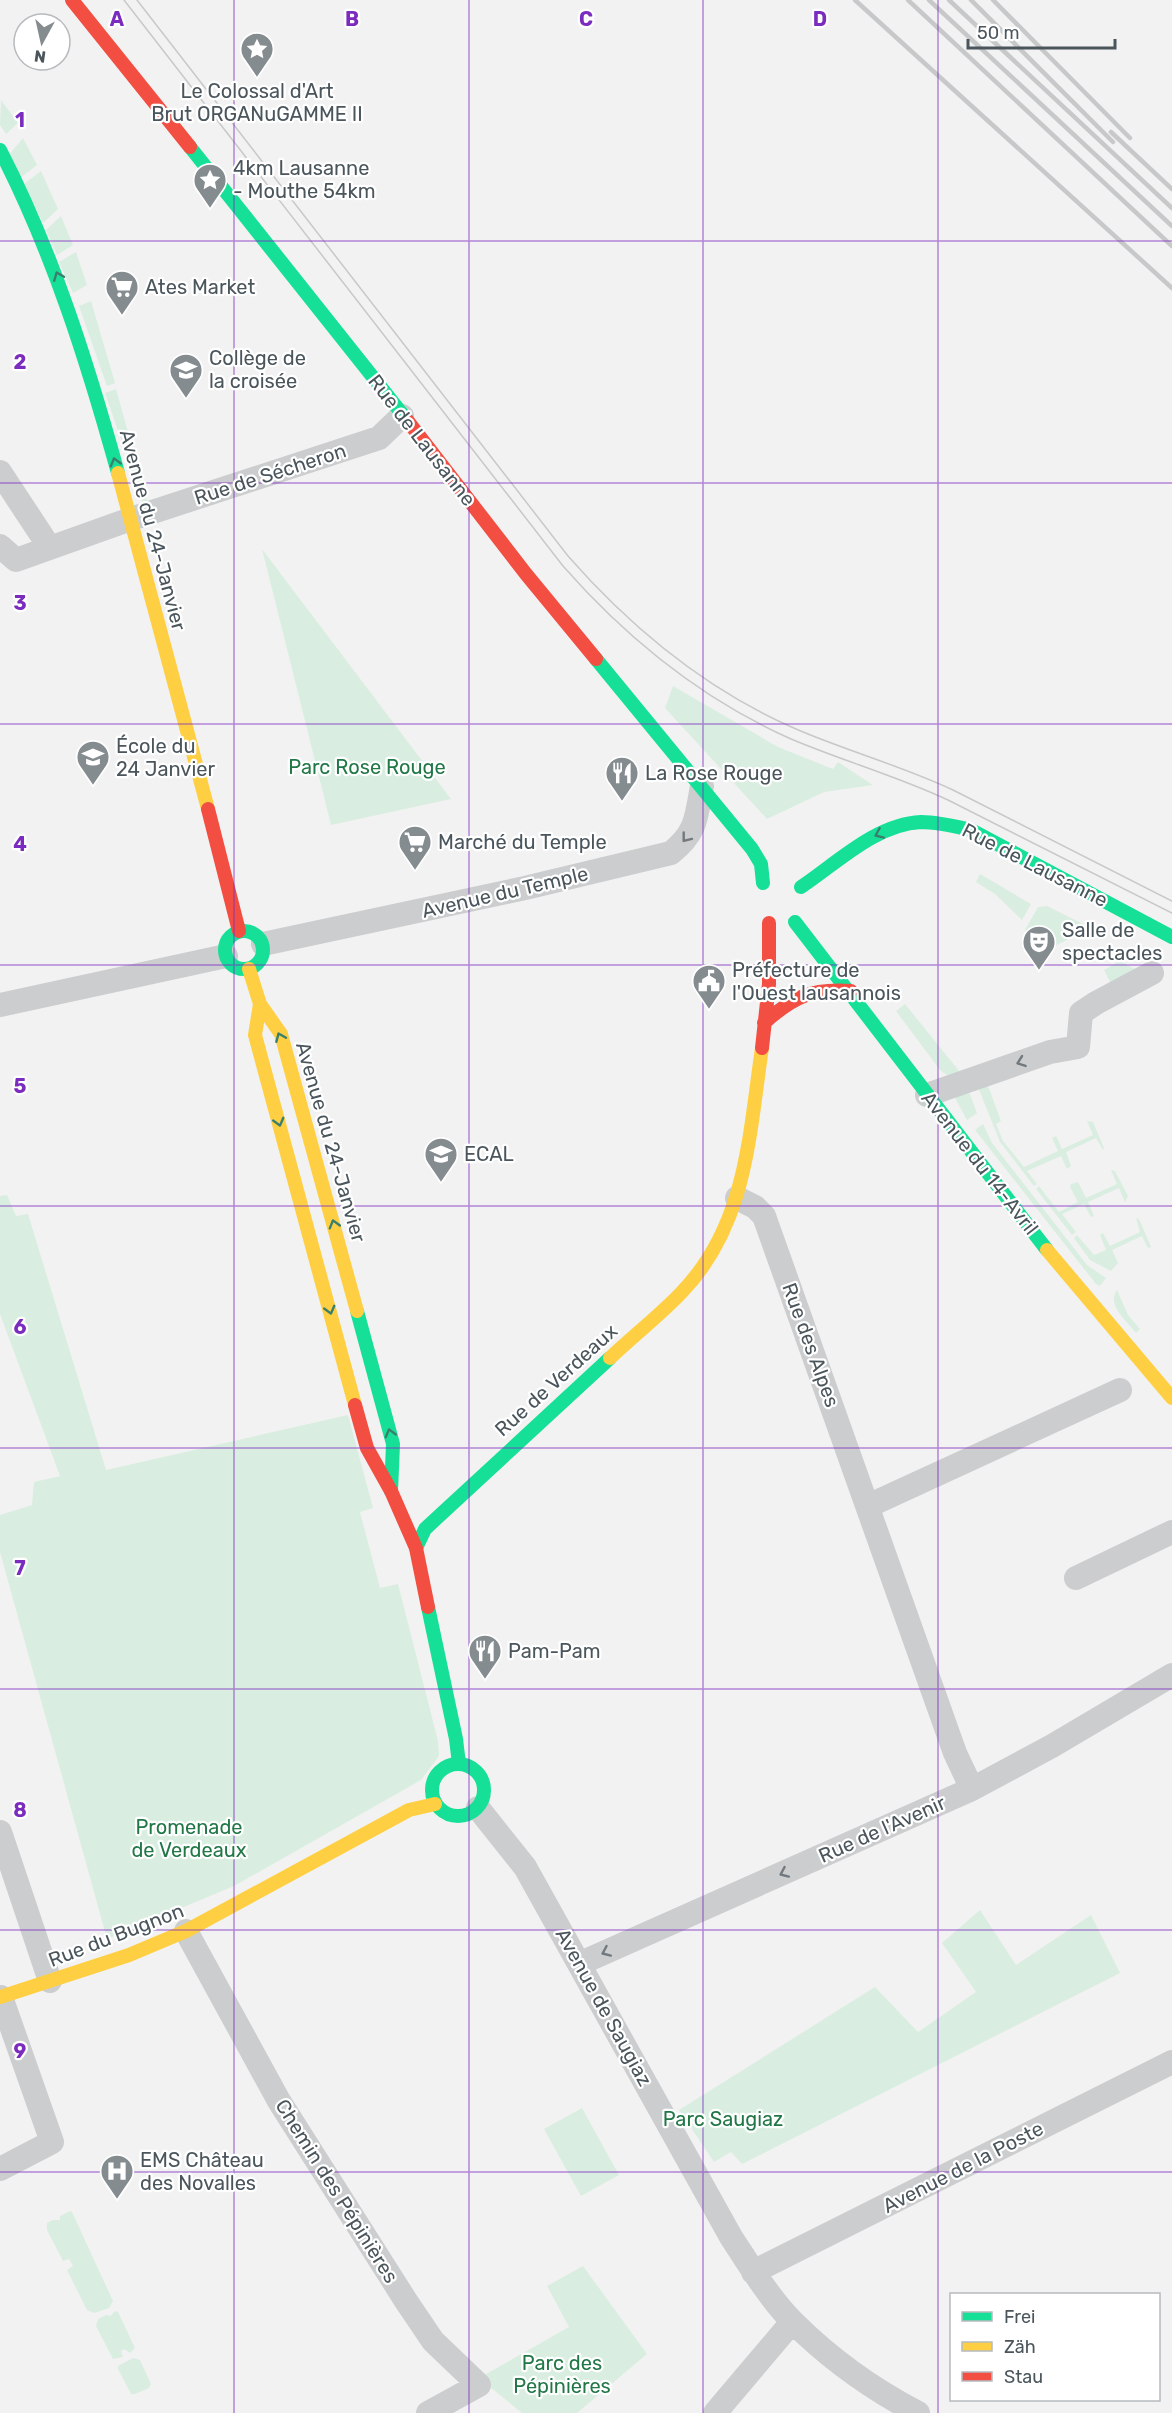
<svg xmlns="http://www.w3.org/2000/svg" width="1172" height="2413" font-family="Rubik,sans-serif">
<style>
.green{fill:#d9eee0}
.lines{fill:none;stroke-linecap:round;stroke-linejoin:round}
.street{stroke:#cccdcf;stroke-width:24}
.fast{stroke:#16e098;stroke-width:14}
.slow{stroke:#ffcf43;stroke-width:14}
.jam{stroke:#f24e42;stroke-width:14}
.tram{stroke:#c7c8c9;stroke-width:1.5}
.rail{stroke:#c7c8c9;stroke-width:4.5}
.oneway{stroke:#3a7f6e}
.oneway2{stroke:#71797e}
.grid{fill:none;stroke:#7b2cbf;stroke-width:1.5;stroke-opacity:0.55}
.labels{text-anchor:middle;dominant-baseline:central;stroke-width:4.5;stroke-linejoin:round;paint-order:stroke}
.poi-label{font-size:20px;fill:#4a555c;stroke:#fff;text-anchor:start}
.street-label{font-size:20px;fill:#4a555c;stroke:#fff}
.park-label{font-size:20px;fill:#227747;stroke:#fff}
.grid-label{font-size:20px;text-anchor:middle;font-weight:bold;fill:#7b2cbf;stroke:#fff;stroke-width:4.5;stroke-linejoin:round;paint-order:stroke}
</style>
<rect width="100%" height="100%" fill="#f2f2f2"/>
<path class="green" d="M1,100L18,123L6,134L0,125Z
M23,138L37,165L20,178L8,156Z
M41,171L58,209L43,223L24,184Z
M61,216L73,245L57,255L46,230Z
M76,252L87,285L73,293L59,262Z
M91,301L115,383L107,386L79,306Z
M116,389L148,504L143,503L105,393Z
M262,549L451,799L331,825Z
M673,686L778,747L833,769L838,762L873,785L824,792L767,819L665,708Z
M980,874L1031,904L1022,920L995,894L976,882Z
M1047,906L1085,925L1080,933L1047,950L1025,930L1038,907Z
M1120,961L1140,972L1112,986L1104,970Z
M905,1004L964,1077C955,1079 947,1076 940,1070L896,1011Z
M987,1083L1001,1121L996,1124L1003,1141L1024,1167L1058,1151L1052,1138L1056,1136L1062,1149L1093,1135L1087,1121L1093,1122L1104,1148L1103,1150L1096,1138L1066,1152L1071,1166L1067,1169L1061,1156L1027,1171L1037,1184L1034,1186L1000,1142L978,1087Z
M968,1089L977,1113L967,1120L954,1096Z
M983,1124L992,1143L1087,1265L1106,1278L1100,1286L1096,1284L975,1130Z
M1111,1170L1115,1171L1128,1196L1125,1202L1119,1188L1088,1202L1094,1216L1091,1217L1084,1204L1062,1214L1076,1232L1072,1235L1036,1189L1039,1186L1059,1212L1078,1202L1070,1187L1071,1184L1078,1182L1086,1198L1117,1184Z
M7,1195L16,1216L28,1214L106,1470L348,1415L373,1508L360,1512L380,1588L398,1584L438,1741L439,1756L421,1780L234,1886L107,1939L0,1552V1515L32,1505L34,1482L60,1476L0,1314V1196Z
M1136,1218L1139,1219L1151,1247L1148,1248L1142,1236L1112,1250L1118,1263L1111,1271L1090,1260L1074,1238L1077,1235L1094,1255L1106,1250L1100,1235L1103,1233L1110,1246L1140,1232Z
M1117,1290L1128,1315L1140,1329L1136,1333C1127,1321 1106,1305 1117,1290Z
M980,1910L1016,1965L1091,1915L1120,1973L742,2164L731,2152L714,2162L679,2110L875,1987L918,2032L976,1992L942,1943Z
M582,2108L619,2175L581,2196L544,2129Z
M70,2211L72,2212L113,2301L109,2308L94,2313L87,2310L67,2270L73,2266L69,2259L63,2261L47,2230V2223L53,2220H60V2216Z
M583,2266L647,2354L577,2413H522L479,2378L569,2327L547,2286Z
M115,2311L118,2312L135,2348L130,2353L124,2349L121,2351L123,2357L113,2359L96,2326L98,2319L106,2315L110,2316Z
M133,2358L140,2360L151,2384L149,2388L135,2394H131L118,2369V2366Z"/>
<g class="lines">
<path class="street" d="M0,472L50,548
M0,546L16,560L131,519L379,438L402,416
M263,944L525,888L671,853C697,832 696,818 702,786
M0,1005L226,956
M927,1095L1050,1052L1078,1047L1081,1013L1096,1003L1152,973
M737,1198L755,1207L764,1216L955,1753L972,1789
M868,1506L1120,1390
M1076,1578L1172,1532
M478,1808L525,1867L731,2237C750,2266 769,2298 793,2322C830,2359 872,2389 918,2413
M0,1832L50,1981
M186,1931L279,2101L406,2301L433,2341L479,2385L428,2413
M581,1963L972,1789L1052,1746L1172,1675
M0,2169L52,2142L1,1997
M753,2272L1172,2062
M715,2413L792,2322"/>
<path class="fast" d="M190,147L407,420
M0,150C53,253 87,361 118,473
M596,659L752,849L761,864L763,883
M801,887C837,863 876,824 921,822C938,822 954,826 971,830L1172,937
M795,922L1047,1250
M225 950a19 19 0 1 1 38 0a19 19 0 1 1-38 0Z
M357,1311L393,1444L391,1491
M416,1548L425,1529L610,1358
M428,1607L456,1739L459,1764
M432 1790a26 26 0 1 1 52 0a26 26 0 1 1-52 0Z"/>
<path class="slow" d="M118,473L208,809
M249,969L260,1004L255,1035L355,1405
M260,1004L281,1034L357,1311
M1047,1250L1172,1398
M610,1358C633,1336 659,1316 681,1293C747,1225 749,1135 762,1048
M0,1997L129,1955L186,1931L409,1810L435,1804"/>
<path class="jam" d="M72,0L190,147
M407,420L526,574L596,659
M208,809L239,931
M764,1023C793,997 811,988 851,991
M762,1048L769,984V923
M355,1405L367,1448L391,1491L416,1548L428,1607"/>
<path class="tram" d="M124,0L563,566C628,640 701,699 791,739C843,761 897,776 948,800L1172,913
M137,0L568,556C632,629 706,690 796,729C847,751 902,766 953,790L1172,901"/>
<path class="rail" d="M855,0L1172,288
M908,0L1172,246
M929,0L1172,226
M949,0L1172,208
M971,0L1113,142
M993,0L1130,138
M1111,132L1172,189"/>
</g>
<defs><path id="oneway-chevron" d="M-2-3.5L2.5 0L-2 3.5" fill="none" stroke-width="1.6" stroke-linecap="round" stroke-linejoin="round" transform="scale(1.5)"/></defs>
<g class="oneway">
<use href="#oneway-chevron" transform="translate(58 276) rotate(-112)"/>
<use href="#oneway-chevron" transform="translate(115 462) rotate(-106)"/>
<use href="#oneway-chevron" transform="translate(879 834) rotate(157)"/>
<use href="#oneway-chevron" transform="translate(280 1037) rotate(-113)"/>
<use href="#oneway-chevron" transform="translate(279 1122) rotate(75)"/>
<use href="#oneway-chevron" transform="translate(334 1224) rotate(-106)"/>
<use href="#oneway-chevron" transform="translate(330 1310) rotate(75)"/>
<use href="#oneway-chevron" transform="translate(390 1433) rotate(-105)"/>
</g>
<g class="oneway2">
<use href="#oneway-chevron" transform="translate(686 838) rotate(128)"/>
<use href="#oneway-chevron" transform="translate(1021 1062) rotate(160)"/>
<use href="#oneway-chevron" transform="translate(784 1873) rotate(156)"/>
<use href="#oneway-chevron" transform="translate(606 1952) rotate(156)"/>
</g>
<path class="grid" d="M234,0V2413M469,0V2413M703,0V2413M938,0V2413M0,241H1172M0,483H1172M0,724H1172M0,965H1172M0,1206H1172M0,1448H1172M0,1689H1172M0,1930H1172M0,2172H1172"/>
<defs>
<g id="sight-pin" transform="scale(1.725)"><path d="M0 17L-7.5 6A9.5 9.5 0 1 1 7.5 6Z" fill="#858c90" stroke="#fff"/><path d="M0-6L1.8-2.2L6-1.7L2.9 1.2L3.7 5.4L0 3.3L-3.7 5.4L-2.9 1.2L-6-1.7L-1.8-2.2Z" fill="#fff"/></g>
<g id="supermarket-pin" transform="scale(1.725)"><path d="M0 17L-7.5 6A9.5 9.5 0 1 1 7.5 6Z" fill="#858c90" stroke="#fff"/><path d="M-6-5.5h2.5l.6 2H6L4.5 2H-2.5L-4.4-4H-6ZM-1.5 3.2a1.3 1.3 0 1 0 .1 0ZM3 3.2a1.3 1.3 0 1 0 .1 0Z" fill="#fff"/></g>
<g id="school-pin" transform="scale(1.725)"><path d="M0 17L-7.5 6A9.5 9.5 0 1 1 7.5 6Z" fill="#858c90" stroke="#fff"/><path d="M0-5L7-2L0 1L-7-2ZM-4 1L0 2.5L4 1V4Q0 6-4 4Z" fill="#fff"/></g>
<g id="restaurant-pin" transform="scale(1.725)"><path d="M0 17L-7.5 6A9.5 9.5 0 1 1 7.5 6Z" fill="#858c90" stroke="#fff"/><path d="M-5-6h1v4h1v-4h1v4h1v-4h1v5L-1.5 .5V6h-2V.5L-5-1ZM5-6V6H3V1.5H1.5Q1.5-4 5-6Z" fill="#fff"/></g>
<g id="theatre-pin" transform="scale(1.725)"><path d="M0 17L-7.5 6A9.5 9.5 0 1 1 7.5 6Z" fill="#858c90" stroke="#fff"/><path d="M-5-5.5Q0-4 5-5.5V0Q5 5 0 6Q-5 5-5 0ZM-3.3-2.5H-1v1.5H-3.3ZM1-2.5H3.3v1.5H1ZM-2.8 1Q0 5.5 2.8 1Z" fill="#fff"/></g>
<g id="civic-pin" transform="scale(1.725)"><path d="M0 17L-7.5 6A9.5 9.5 0 1 1 7.5 6Z" fill="#858c90" stroke="#fff"/><path d="M-.6-6.5H3V-4.5H.6V-3L4-1V1h2V6H-6V1h2V-1L-.6-3ZM-1.2 2.5V6h2.4V2.5Z" fill="#fff"/></g>
<g id="university-pin" transform="scale(1.725)"><path d="M0 17L-7.5 6A9.5 9.5 0 1 1 7.5 6Z" fill="#858c90" stroke="#fff"/><path d="M0-5L7-2L0 1L-7-2ZM-4 1L0 2.5L4 1V4Q0 6-4 4Z" fill="#fff"/></g>
<g id="hospital-pin" transform="scale(1.725)"><path d="M0 17L-7.5 6A9.5 9.5 0 1 1 7.5 6Z" fill="#858c90" stroke="#fff"/><path d="M-5-5h3v3.5h4V-5h3V5h-3V1.5h-4V5h-3Z" fill="#fff"/></g>
</defs>
<g fill-rule="evenodd">
<use href="#sight-pin" x="257" y="49"/>
<use href="#sight-pin" x="210" y="180"/>
<use href="#supermarket-pin" x="122" y="287"/>
<use href="#school-pin" x="186" y="370"/>
<use href="#school-pin" x="93" y="757"/>
<use href="#restaurant-pin" x="622" y="773"/>
<use href="#supermarket-pin" x="415" y="842"/>
<use href="#theatre-pin" x="1039" y="942"/>
<use href="#civic-pin" x="709" y="981"/>
<use href="#university-pin" x="441" y="1154"/>
<use href="#restaurant-pin" x="485" y="1651"/>
<use href="#hospital-pin" x="117" y="2171"/>
</g>
<g class="labels">
<g class="poi-label">
<text x="257" y="91" text-anchor="middle">Le Colossal d'Art<tspan x="257" dy="23">Brut ORGANuGAMME II</tspan></text>
<text x="233" y="168">4km Lausanne<tspan x="233" dy="23">- Mouthe 54km</tspan></text>
<text x="145" y="287">Ates Market</text>
<text x="209" y="358">Collège de<tspan x="209" dy="23">la croisée</tspan></text>
<text x="116" y="746">École du<tspan x="116" dy="23">24 Janvier</tspan></text>
<text x="645" y="773">La Rose Rouge</text>
<text x="438" y="842">Marché du Temple</text>
<text x="1062" y="930">Salle de<tspan x="1062" dy="23">spectacles</tspan></text>
<text x="732" y="970">Préfecture de<tspan x="732" dy="23">l'Ouest lausannois</tspan></text>
<text x="464" y="1154">ECAL</text>
<text x="508" y="1651">Pam-Pam</text>
<text x="140" y="2160">EMS Château<tspan x="140" dy="23">des Novalles</tspan></text>
</g>
<g class="street-label">
<text transform="translate(422 440) rotate(52)">Rue de Lausanne</text>
<text transform="translate(270 474) rotate(-18)">Rue de Sécheron</text>
<text transform="translate(153 530) rotate(75)">Avenue du 24-Janvier</text>
<text transform="translate(1035 865) rotate(27)">Rue de Lausanne</text>
<text transform="translate(505 892) rotate(-13)">Avenue du Temple</text>
<text transform="translate(331 1142) rotate(74)">Avenue du 24-Janvier</text>
<text transform="translate(980 1163) rotate(52)">Avenue du 14-Avril</text>
<text transform="translate(811 1345) rotate(70)">Rue des Alpes</text>
<text transform="translate(556 1380) rotate(-42)">Rue de Verdeaux</text>
<text transform="translate(882 1829) rotate(-24)">Rue de l'Avenir</text>
<text transform="translate(116 1935) rotate(-21)">Rue du Bugnon</text>
<text transform="translate(604 2007) rotate(61)">Avenue de Saugiaz</text>
<text transform="translate(963 2167) rotate(-27)">Avenue de la Poste</text>
<text transform="translate(337 2191) rotate(58)">Chemin des Pépinières</text>
</g>
<g class="park-label">
<text x="367" y="767">Parc Rose Rouge</text>
<text x="189" y="1827">Promenade<tspan x="189" dy="23">de Verdeaux</tspan></text>
<text x="723" y="2119">Parc Saugiaz</text>
<text x="562" y="2363">Parc des<tspan x="562" dy="23">Pépinières</tspan></text>
</g>
</g>
<g class="grid-label">
<text x="117" y="26">A</text>
<text x="352" y="26">B</text>
<text x="586" y="26">C</text>
<text x="820" y="26">D</text>
<text x="20" y="127">1</text>
<text x="20" y="369">2</text>
<text x="20" y="610">3</text>
<text x="20" y="851">4</text>
<text x="20" y="1093">5</text>
<text x="20" y="1334">6</text>
<text x="20" y="1575">7</text>
<text x="20" y="1817">8</text>
<text x="20" y="2058">9</text>
</g>
<rect x="950" y="2293" width="210" height="108" fill="#ffffff" stroke="#b7bbbe" stroke-width="1.5"/>
<rect x="962" y="2312" width="30" height="9" fill="#16e098" stroke="#b7bbbe" stroke-width="1.5"/>
<text x="1004" y="2323" font-size="18" fill="#4a555c">Frei</text>
<rect x="962" y="2342" width="30" height="9" fill="#ffcf43" stroke="#b7bbbe" stroke-width="1.5"/>
<text x="1004" y="2353" font-size="18" fill="#4a555c">Zäh</text>
<rect x="962" y="2372" width="30" height="9" fill="#f24e42" stroke="#b7bbbe" stroke-width="1.5"/>
<text x="1004" y="2383" font-size="18" fill="#4a555c">Stau</text>
<g transform="translate(42 42) rotate(188)"><circle r="28" fill="#ffffff" stroke="#b7bbbe" stroke-width="1.5"/>
<path d="M0-4.5L10 22L0 15L-10 22Z" fill="#858c90"/>
<text y="-9" font-size="16" font-weight="bold" text-anchor="middle" fill="#4a555c">N</text>
</g>
<path d="M968 39v9h147v-9" fill="none" stroke="#4a555c" stroke-width="3"/>
<text x="977" y="39" font-size="18" fill="#4a555c" stroke="#ffffff" stroke-width="4.5" paint-order="stroke">50 m</text>
</svg>
